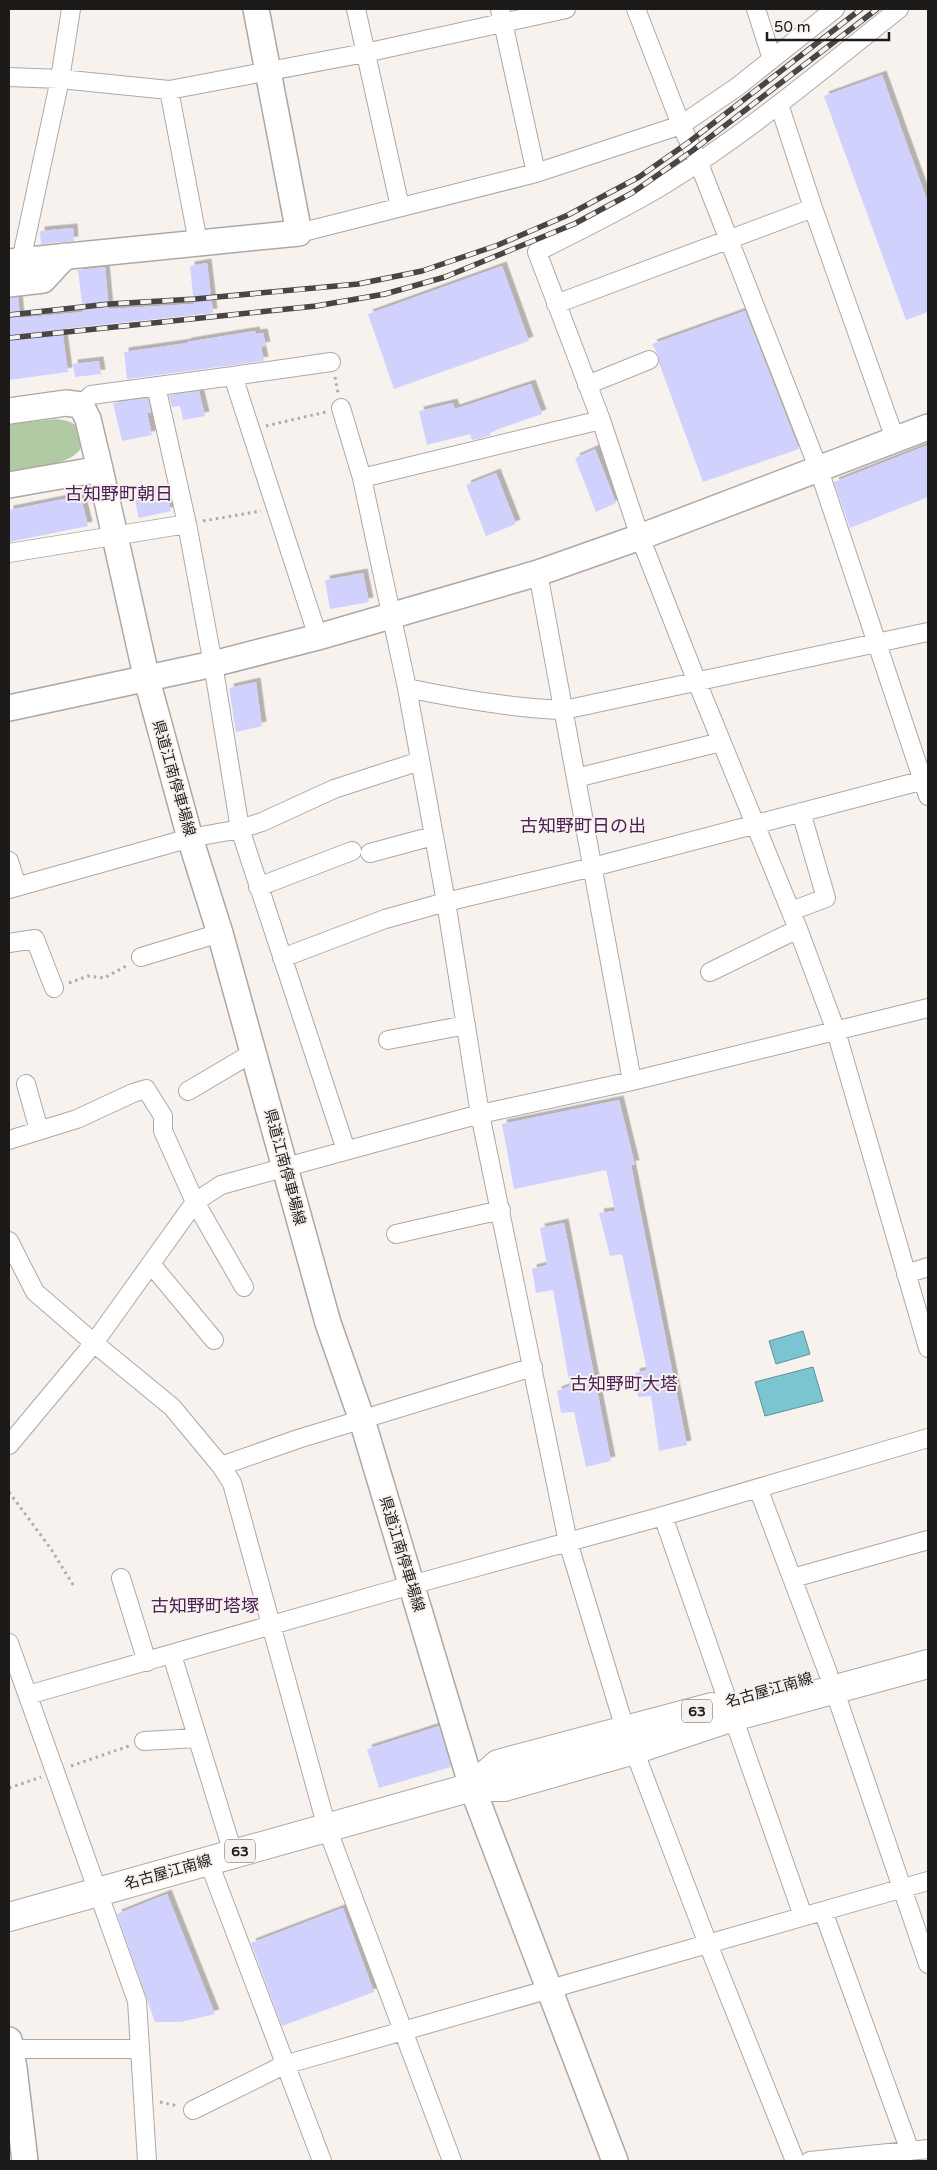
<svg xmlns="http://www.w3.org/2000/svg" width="937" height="2170" font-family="'Varela Round','Noto Sans JP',sans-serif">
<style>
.green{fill:#b2caa4}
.water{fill:#7ac5cf;stroke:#5e9299}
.building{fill:#d0d1fd;filter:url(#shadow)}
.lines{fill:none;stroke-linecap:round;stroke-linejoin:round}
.street-casing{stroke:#aea8a5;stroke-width:20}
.secondary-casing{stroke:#aea8a5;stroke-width:28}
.primary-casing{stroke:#aea8a5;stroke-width:30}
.path{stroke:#afaba8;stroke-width:3;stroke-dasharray:2.5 4;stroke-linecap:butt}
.street{stroke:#fff;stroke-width:18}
.secondary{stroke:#fff;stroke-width:25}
.primary{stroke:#fff;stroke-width:28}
.rail-casing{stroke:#484544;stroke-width:5.5}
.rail{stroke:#f8f2ef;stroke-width:4;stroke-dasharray:11;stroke-linecap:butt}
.labels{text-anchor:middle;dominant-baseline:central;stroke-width:4;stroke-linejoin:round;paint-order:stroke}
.shield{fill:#f8f2ef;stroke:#5f5c5a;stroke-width:1}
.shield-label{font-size:14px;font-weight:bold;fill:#1d1b1a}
.street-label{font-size:15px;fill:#1d1b1a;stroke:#f8f2ef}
.quarter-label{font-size:18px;fill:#4c2054;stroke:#f8f2ef}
</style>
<defs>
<filter id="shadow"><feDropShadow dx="4.5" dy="-4.5" stdDeviation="0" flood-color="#0004"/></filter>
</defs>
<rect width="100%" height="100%" fill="#f8f2ef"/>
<path class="green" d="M56,419C66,420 77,422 81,433C94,465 28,468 9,472V424Z"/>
<path class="water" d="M803,1331L810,1354L776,1364L769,1341Z
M813,1367L823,1401L765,1416L755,1382Z"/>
<path class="building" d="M882,75L928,203V312L906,320L824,96Z
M73,228L74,241L41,244L40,231Z
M207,263L213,313L62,329L68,372L9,380V298L18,297L20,318L83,312L78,270L105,267L109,309L194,304L190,266Z
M502,266L529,341L394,389L368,314Z
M745,311L799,449L703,482L659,363V356L652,344Z
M255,331L256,334L263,333L266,346L261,347L264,361L127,379L124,352L187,343V342Z
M99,361L101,374L75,377L73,364Z
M531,384L542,414L490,432L491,435L478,439L472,440L470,434L427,445L419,411L453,403L455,409Z
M199,391L205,416L183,420L180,406L172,407L169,395Z
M148,398L151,412L147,413L152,435L122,441L113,403Z
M928,445V497L850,528L834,482Z
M595,449L616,503L596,512L575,458Z
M496,473L516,524L486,536L466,485Z
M165,488L171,511L139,518L134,496Z
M74,497L82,501L88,526L9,542V510Z
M363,573L369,602L330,609L325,580Z
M256,682L262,726L236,732L229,688Z
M619,1100L635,1165H631L687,1445L659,1451L651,1396L638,1397L635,1373L647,1370L622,1254L610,1256L599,1213L615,1211L606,1170L514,1189L502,1124Z
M564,1223L611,1461L586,1467L574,1412L561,1413L557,1391L570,1386L553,1290L536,1293L532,1269L547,1265L540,1228Z
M439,1726L451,1767L379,1788L367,1749Z
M167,1894L215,2014L181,2022H155L117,1914Z
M343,1908L374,1992L282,2026L251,1943Z"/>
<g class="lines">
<g class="street-casing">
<path id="street" d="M356,9L400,207
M500,9L536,173
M636,9L681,125L698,161L729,240L819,470L928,796
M756,9L772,59
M899,9C823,69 748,133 665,184C624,209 580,230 537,252L601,420L640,537L697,682L798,929L836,1031L928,1348
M9,77L60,79L169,90L365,53L566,9
M169,90L198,242
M779,104L813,208L895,439
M299,233L536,173L681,125L737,87L835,9
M21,261L60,79L71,9
M556,304L813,208
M233,376L331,362
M587,385L649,360
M156,386L187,524L213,664L240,829L346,1150
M81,405L91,395L233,376L318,637
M341,408L362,478
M601,420L362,478L407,688L446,902L480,1114L568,1542L625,1729
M9,553L187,524
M538,573L632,1081
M407,688C459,699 511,708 564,710L928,632
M576,778L721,742
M370,853L433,836
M9,861L17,887
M258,887L352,851
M9,889L190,838L240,829L262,822L334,789L420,761
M791,911L826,898L801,812
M9,943L35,939L54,988
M141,957L220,933
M282,958L385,919L446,902L593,867L928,779
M710,972L798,929
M388,1040L466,1025
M26,1084L39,1130
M188,1091L254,1052
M9,1140L77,1119L133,1093L146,1089L163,1116V1131L195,1202L244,1287
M396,1234L501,1210
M9,1241L35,1292L94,1343L172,1407L221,1466L232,1483L327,1828L452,2161
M151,1264L214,1340
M906,1274L928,1267
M9,1445L94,1343L195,1202L221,1185L480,1114L632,1081L928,1008
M221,1466L298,1439L533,1367
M758,1488L828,1673
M663,1516L728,1702
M121,1578L147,1662
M793,1578L928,1540
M9,1643L137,2001L147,2161
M172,1655L233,1853
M834,1689L928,1964
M28,1695L411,1585L663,1516L928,1438
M733,1717L803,1916
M144,1741L197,1738
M634,1750L708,1944L795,2161
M208,1860L322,2161
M823,1911L910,2151
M10,2049H140
M193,2110L284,2065L928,1881
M810,2161L928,2149"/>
</g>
<g class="secondary-casing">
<path id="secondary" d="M9,262L299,233L256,9
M9,284L43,280L65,256
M9,411L66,403L81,405L88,419L100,469L9,485
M100,469L147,680L190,838L220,933L328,1323L362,1420L472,1787L615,2161
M9,708L213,664L318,637L538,573L640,537L928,427
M9,2040L14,2068L25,2161"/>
</g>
<g class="primary-casing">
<path id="primary" d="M472,1787L498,1764L712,1707
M9,1917L472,1787H504L634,1750L733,1717L928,1664"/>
</g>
<path class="path" d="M335,377L338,393
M266,426L326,412
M203,521L261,511
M69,983L88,976L104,978L128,965
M9,1492L51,1549L75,1588
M71,1766L129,1746
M9,1788L41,1777
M160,2102L178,2106"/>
<use href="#street" class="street"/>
<use href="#secondary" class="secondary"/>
<use href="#primary" class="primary"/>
<g class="rail-casing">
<path id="rail" d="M9,315L109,304L195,299L358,284L422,271L498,245L568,215L639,177L689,142L861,9
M9,338L316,306L385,294L445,277L574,224L632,193L692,151L877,9"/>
</g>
<use href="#rail" class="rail"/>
</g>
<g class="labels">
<g class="shield">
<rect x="682" y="1699.5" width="30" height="23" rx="4"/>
<rect x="225" y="1839.5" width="30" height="23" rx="4"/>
</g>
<g class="shield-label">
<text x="697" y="1711">63</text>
<text x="240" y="1851">63</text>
</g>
<g class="street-label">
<text transform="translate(174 778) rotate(74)">県道江南停車場線</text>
<text transform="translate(285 1167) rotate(75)">県道江南停車場線</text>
<text transform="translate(402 1554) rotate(73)">県道江南停車場線</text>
<text transform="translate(769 1690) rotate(-16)">名古屋江南線</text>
<text transform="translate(168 1872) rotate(-16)">名古屋江南線</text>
</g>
<g class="quarter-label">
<text x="119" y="494">古知野町朝日</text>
<text x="583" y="826">古知野町日の出</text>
<text x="624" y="1384">古知野町大塔</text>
<text x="205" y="1606">古知野町塔塚</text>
</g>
</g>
<rect width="937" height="2170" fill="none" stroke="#1d1b1a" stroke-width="20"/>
<path d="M767 32v8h122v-8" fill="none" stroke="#1d1b1a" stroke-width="2.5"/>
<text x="774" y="32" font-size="15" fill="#1d1b1a" stroke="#f8f2ef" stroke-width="4" paint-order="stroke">50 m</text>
</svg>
